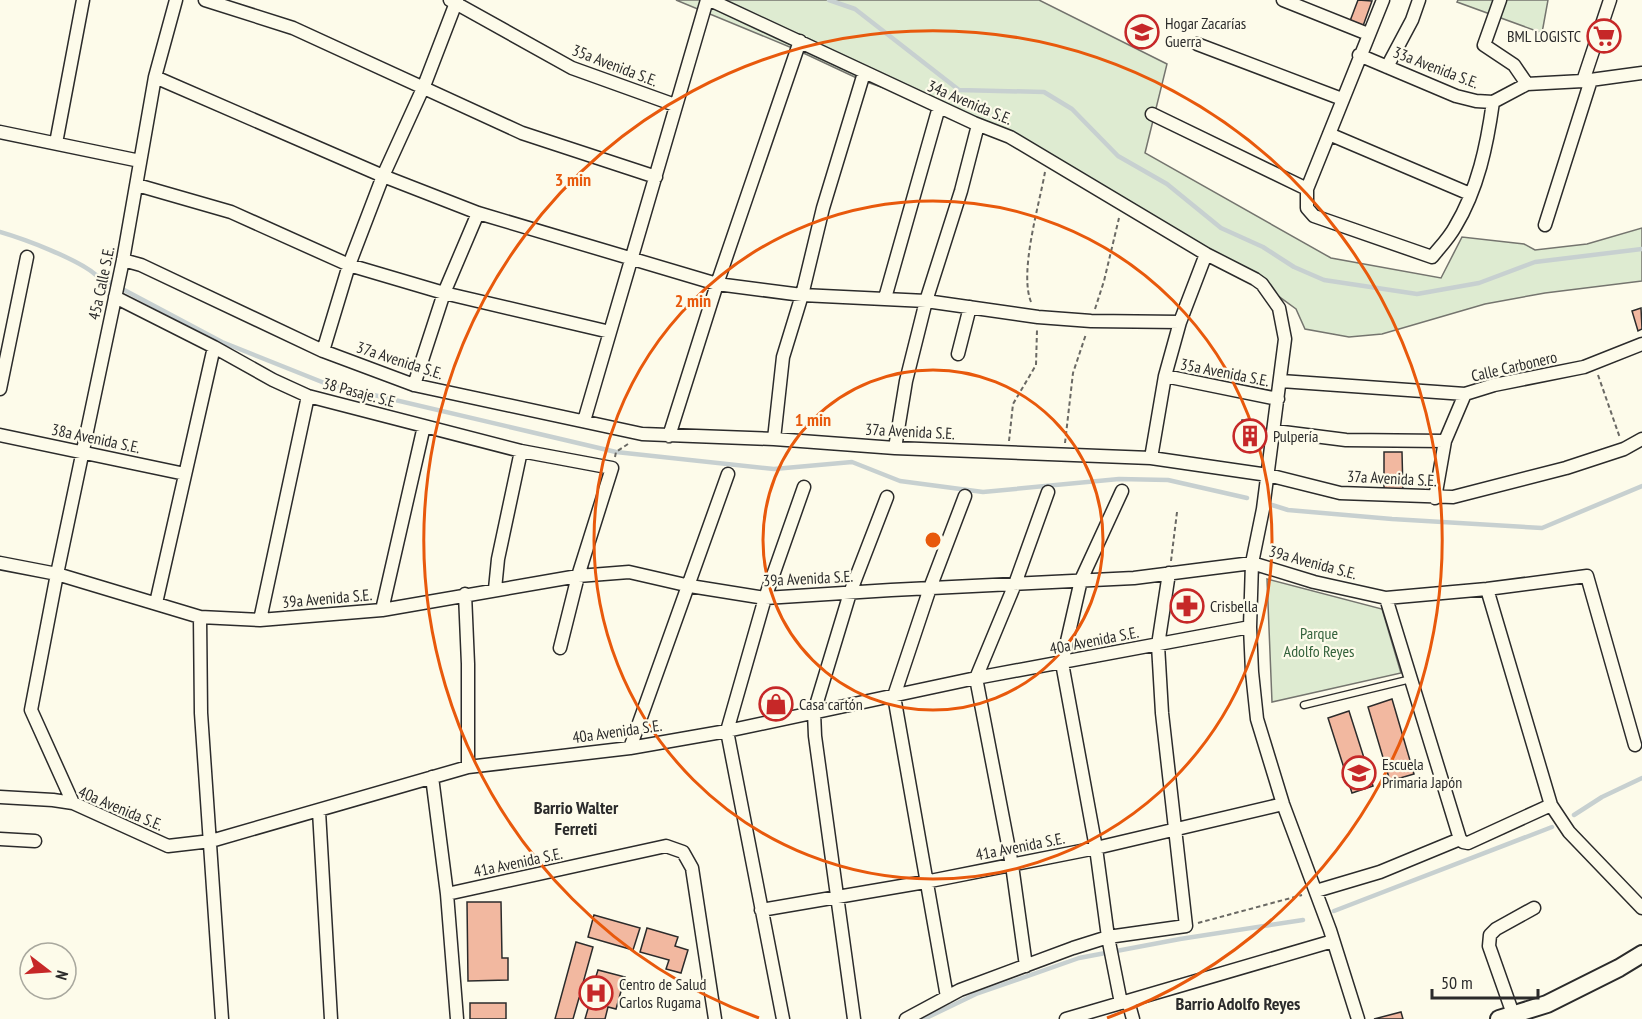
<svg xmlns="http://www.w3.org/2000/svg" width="1642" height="1019" font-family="'PT Sans Narrow',sans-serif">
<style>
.green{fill:#deebd1;stroke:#74746e;stroke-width:1.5}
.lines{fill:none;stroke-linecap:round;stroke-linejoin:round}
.stream{stroke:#c7d0d0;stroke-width:4.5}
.building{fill:#f2b8a0;stroke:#2b2b2b;stroke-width:1.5}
.service-casing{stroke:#2b2b2b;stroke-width:9}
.minor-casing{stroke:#2b2b2b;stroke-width:15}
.tertiary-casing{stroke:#2b2b2b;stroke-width:20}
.path{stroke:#6a6964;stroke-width:2;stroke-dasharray:4.5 3;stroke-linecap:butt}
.service{stroke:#fdfbea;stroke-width:6}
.minor{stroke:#fdfbea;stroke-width:12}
.tertiary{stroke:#fdfbea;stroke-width:16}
.ring{fill:none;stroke:#e8590c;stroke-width:3}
.labels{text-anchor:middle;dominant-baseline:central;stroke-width:4.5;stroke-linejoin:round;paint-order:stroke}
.poi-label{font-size:16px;fill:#2b2b2b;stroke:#fdfbea;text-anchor:start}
.street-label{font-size:16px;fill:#2b2b2b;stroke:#fdfbea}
.park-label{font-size:16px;fill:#34623c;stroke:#fdfbea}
.neighbourhood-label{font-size:18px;font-weight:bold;fill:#2b2b2b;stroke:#fdfbea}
.centre{fill:#e8590c;stroke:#fdfbea;stroke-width:3}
.ring-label{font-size:18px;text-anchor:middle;font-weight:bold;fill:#e8590c;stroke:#fdfbea;stroke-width:4.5;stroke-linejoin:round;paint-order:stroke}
</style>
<rect width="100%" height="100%" fill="#fdfbea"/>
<path class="green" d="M676,0H1039L1167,64L1145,153L1331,258L1441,278L1462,237L1524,244L1535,250L1587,244L1642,228V281L1545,293L1485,304L1382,334L1349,337L1305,329L1296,309L1255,279L1010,137L939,107L861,80L797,50Z
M1458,0H1548L1542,33L1457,2Z
M1267,579L1382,609L1401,673L1272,702Z"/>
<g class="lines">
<path class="stream" d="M829,0L855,9L959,90L1044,92L1072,109L1118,156L1167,184L1221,228L1263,247L1294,267L1324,280L1417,294L1479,283L1535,262L1642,249
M0,232C24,239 78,259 96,275L222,342L327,384L616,452L774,469L852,462L900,481L983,492L1119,479L1168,480L1247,498
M1272,505L1288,510L1392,519L1542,528L1642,486
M1574,815L1602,797L1642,778
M1334,911L1552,827
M924,1019L976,994L1079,958L1180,939L1303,920"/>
</g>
<path class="building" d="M1358,0L1372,1L1363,26L1350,21Z
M1641,308L1642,329L1638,331L1632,311Z
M1242,420L1250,421L1261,427L1259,444L1252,448L1239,446Z
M1384,452H1402L1403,493L1384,494Z
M1392,699L1414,774L1390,781L1368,707Z
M1349,711L1373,786L1352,793L1328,718Z
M467,902H501L502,958H508V980L468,981Z
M594,915L640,928L633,950L588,937Z
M647,928L678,937L675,946L688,950L681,973L666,969L669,960L640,952Z
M576,942L593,947L583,983L593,986L598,970L625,977L616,1009L608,1007L605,1019H585L590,1002L579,998L573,1019H555Z
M470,1003H506V1019H470Z
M1401,1012L1403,1019H1374Z"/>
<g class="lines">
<g class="service-casing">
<path id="service" d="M1304,705L1411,679"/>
</g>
<g class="minor-casing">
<path id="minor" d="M205,0L293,28L522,133L656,177
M450,0L572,68L675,105
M710,0L974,123L1010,137L1206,254L1255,279L1262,284L1279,308L1285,339L1263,509L1252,563L1250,627L1252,672L1257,719L1283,804L1330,930L1358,1019
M1283,0L1368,34
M1383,0L1307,189V208L1314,216L1432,257C1440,247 1449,238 1455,227C1478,189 1487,145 1493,102
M1500,0L1484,45L1514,65L1527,84
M1197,44L1342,99
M1359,55L1456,96L1476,101L1493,102L1527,84L1583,81L1642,73
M1387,67L1412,20L1419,0
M155,77L383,176L478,213L717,284L802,295L926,301L1038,317L1091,321L1180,322
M1583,81L1610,0
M1152,114L1307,189
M0,132L140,161
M1329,134L1470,194
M56,143L83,0
M137,185L231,212L349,265L444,293L610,332
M1545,225L1591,80
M123,260L141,265L323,351L414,385L642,434L774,439L895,448L1151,458L1268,475L1340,493L1453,497L1566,468L1624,449L1642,439
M115,297L214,347L273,380L308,396L521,451L612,468L578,576L560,648
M885,298L939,107
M323,351L349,265L383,176L424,86L457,0
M958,354L970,307
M1165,376L1278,399
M1281,381L1465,394L1494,385L1584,367L1642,344
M414,385L444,293L478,213
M0,389L27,257
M584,421L707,0
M1275,431L1346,440L1445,441
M0,435L185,474
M669,436L717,284L800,41
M774,439L783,357L802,295L823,208L864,73
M895,448L906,381L926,301L961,191L978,125
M1151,458L1165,376L1180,322L1206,254
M1435,498L1445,441L1465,394
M0,563L57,574L200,617L260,620L382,610L578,576L629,572L690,586L765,598L891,590L1134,578L1252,563L1314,582L1386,598L1487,589L1587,576L1635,745
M495,589L498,559L521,451
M1487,589L1551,805L1569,832L1642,908
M465,594L468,664V767
M1386,598L1460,839L1463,842L1468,843L1551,805
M156,603L214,347
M382,610L424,426
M200,617L201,713L222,1019
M260,620L308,396
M630,748L728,474
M432,777L447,894L457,1019
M0,797L53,800L73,803L168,846L211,841L468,767L630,748L727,731L976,678L1250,627
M73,803L31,710L57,574L123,260L155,77L176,0
M319,811L331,1019
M0,839L35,841
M1316,891L1380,872L1460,839
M447,894L666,846L683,852L692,868L715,1019
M761,910L925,882L1096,848L1283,804
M1026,966L1012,865L976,678L1015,584L1048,492
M947,997L894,696L930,588L965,496
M1128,1001L1133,1019
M1121,1003L1108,937L1096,848L1062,663L1081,580L1122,491
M1513,1014L1489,946L1490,935L1496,929L1534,908
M783,1019L727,731L765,598L804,487
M854,1019L815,736L814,712L850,593L887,497
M906,1019L960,990L1073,948L1108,937L1186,926L1162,713L1158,645L1169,573
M1066,1019L1333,941"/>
</g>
<g class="tertiary-casing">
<path id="tertiary" d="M1499,1019L1547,1004L1619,968L1642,954"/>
</g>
<path class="path" d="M1031,302C1019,272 1039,206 1045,172
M1095,309L1104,281L1119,218
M1598,375L1620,438
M1009,441L1013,404L1036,365L1037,330
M1065,443L1073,373L1086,334
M615,457L616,452L628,444
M1171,561L1177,512
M1198,923L1302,895"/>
<use href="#service" class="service"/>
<use href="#minor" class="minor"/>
<use href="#tertiary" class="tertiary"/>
</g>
<g class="ring">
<circle cx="933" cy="540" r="170"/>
<circle cx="933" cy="540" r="339"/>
<path d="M759 1018A509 509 0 1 1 1107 1018"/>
</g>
<defs>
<g id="school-ring" transform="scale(1.725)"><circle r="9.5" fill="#fdfbea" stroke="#c62828" stroke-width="1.5"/><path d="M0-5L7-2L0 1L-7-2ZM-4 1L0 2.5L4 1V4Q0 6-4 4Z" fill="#c62828"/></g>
<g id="supermarket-ring" transform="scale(1.725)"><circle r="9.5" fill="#fdfbea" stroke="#c62828" stroke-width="1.5"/><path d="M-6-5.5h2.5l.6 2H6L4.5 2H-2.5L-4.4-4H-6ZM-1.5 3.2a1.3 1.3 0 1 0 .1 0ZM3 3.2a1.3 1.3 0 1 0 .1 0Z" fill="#c62828"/></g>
<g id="building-ring" transform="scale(1.725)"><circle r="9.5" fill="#fdfbea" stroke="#c62828" stroke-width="1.5"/><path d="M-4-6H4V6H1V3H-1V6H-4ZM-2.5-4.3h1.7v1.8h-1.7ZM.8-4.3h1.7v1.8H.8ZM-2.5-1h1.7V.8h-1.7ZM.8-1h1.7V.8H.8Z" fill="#c62828"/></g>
<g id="pharmacy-ring" transform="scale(1.725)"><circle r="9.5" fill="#fdfbea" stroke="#c62828" stroke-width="1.5"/><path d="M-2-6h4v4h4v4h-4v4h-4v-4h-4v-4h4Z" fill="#c62828"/></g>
<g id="shop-ring" transform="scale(1.725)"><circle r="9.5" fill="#fdfbea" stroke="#c62828" stroke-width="1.5"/><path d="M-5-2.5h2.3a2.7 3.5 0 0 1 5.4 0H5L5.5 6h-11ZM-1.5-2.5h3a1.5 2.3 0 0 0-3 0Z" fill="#c62828"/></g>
<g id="hospital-ring" transform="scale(1.725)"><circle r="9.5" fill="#fdfbea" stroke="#c62828" stroke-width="1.5"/><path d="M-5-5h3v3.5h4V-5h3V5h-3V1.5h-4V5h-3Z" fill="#c62828"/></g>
</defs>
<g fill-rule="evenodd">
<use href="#school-ring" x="1142" y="32"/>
<use href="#supermarket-ring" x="1604" y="36"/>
<use href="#building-ring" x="1250" y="436"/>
<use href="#pharmacy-ring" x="1187" y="606"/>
<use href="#shop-ring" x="776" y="704"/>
<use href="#school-ring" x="1359" y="773"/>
<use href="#hospital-ring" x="596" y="993"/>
</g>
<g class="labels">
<g class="poi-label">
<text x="1165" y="23">Hogar Zacarías<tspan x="1165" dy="18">Guerra</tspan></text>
<text x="1581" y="36" text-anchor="end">BML LOGISTC</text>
<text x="1273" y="436">Pulpería</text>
<text x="1210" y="606">Crisbella</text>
<text x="799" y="704">Casa cartón</text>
<text x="1382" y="764">Escuela<tspan x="1382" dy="18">Primaria Japón</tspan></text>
<text x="619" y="984">Centro de Salud<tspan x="619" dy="18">Carlos Rugama</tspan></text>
</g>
<g class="street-label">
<text transform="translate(615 65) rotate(21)">35a Avenida S.E.</text>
<text transform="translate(1436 67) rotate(21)">33a Avenida S.E.</text>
<text transform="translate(970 102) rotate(23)">34a Avenida S.E.</text>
<text transform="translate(101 283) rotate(-78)">45a Calle S.E.</text>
<text transform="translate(400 360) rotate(18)">37a Avenida S.E.</text>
<text transform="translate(1514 366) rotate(-13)">Calle Carbonero</text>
<text transform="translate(1225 372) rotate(11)">35a Avenida S.E.</text>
<text transform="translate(359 392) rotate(15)">38 Pasaje. S.E</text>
<text transform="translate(910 431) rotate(3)">37a Avenida S.E.</text>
<text transform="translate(96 438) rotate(12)">38a Avenida S.E.</text>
<text transform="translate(1392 478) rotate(3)">37a Avenida S.E.</text>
<text transform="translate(1313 562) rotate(15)">39a Avenida S.E.</text>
<text transform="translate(808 578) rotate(-3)">39a Avenida S.E.</text>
<text transform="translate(327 598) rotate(-5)">39a Avenida S.E.</text>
<text transform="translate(1094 640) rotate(-11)">40a Avenida S.E.</text>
<text transform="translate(617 731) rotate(-8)">40a Avenida S.E.</text>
<text transform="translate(121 808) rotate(23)">40a Avenida S.E.</text>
<text transform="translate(1020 846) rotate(-11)">41a Avenida S.E.</text>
<text transform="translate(518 862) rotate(-12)">41a Avenida S.E.</text>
</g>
<g class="park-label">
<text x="1319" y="633">Parque<tspan x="1319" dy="18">Adolfo Reyes</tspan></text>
</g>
<g class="neighbourhood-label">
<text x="576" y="807">Barrio Walter<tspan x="576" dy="21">Ferreti</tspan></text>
<text x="1238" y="1003">Barrio Adolfo Reyes</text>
</g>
</g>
<circle cx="933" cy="540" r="9" class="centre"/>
<g class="ring-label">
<text x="573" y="186">3 min</text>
<text x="693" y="307">2 min</text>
<text x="813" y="426">1 min</text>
</g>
<g transform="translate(48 971) rotate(107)"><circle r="28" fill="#fdfbea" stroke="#a9a89e" stroke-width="1.5"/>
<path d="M0-4.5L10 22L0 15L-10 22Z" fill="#c62828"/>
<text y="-9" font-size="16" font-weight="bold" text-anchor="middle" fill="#2b2b2b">N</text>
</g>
<path d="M1432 989v9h106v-9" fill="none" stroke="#2b2b2b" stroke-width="3"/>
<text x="1441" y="989" font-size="18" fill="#2b2b2b" stroke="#fdfbea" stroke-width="4.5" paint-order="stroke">50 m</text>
</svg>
